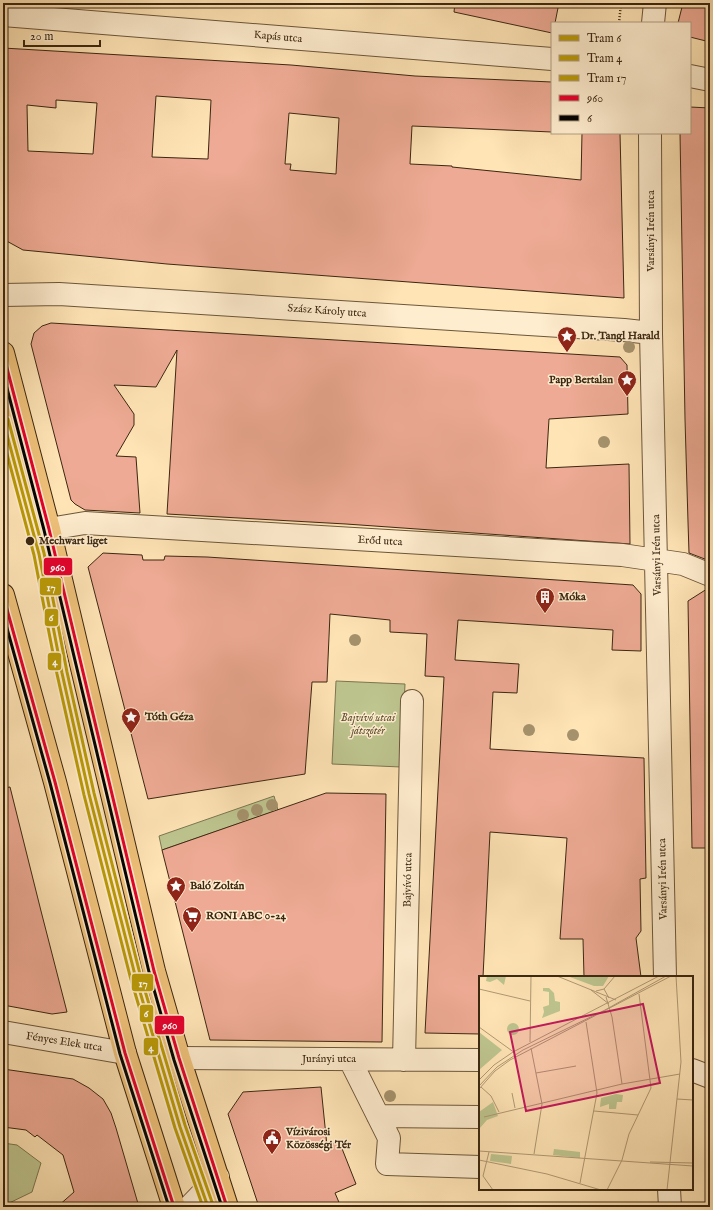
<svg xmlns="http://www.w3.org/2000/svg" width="713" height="1210" font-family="'IM FELL English',serif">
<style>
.green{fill:#bec58f;stroke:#7c7650}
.building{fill:#eeaa94;stroke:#3b2711;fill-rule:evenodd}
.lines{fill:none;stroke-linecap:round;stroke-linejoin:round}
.minor-casing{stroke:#6c563a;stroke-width:24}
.major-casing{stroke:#3b2711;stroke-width:24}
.path{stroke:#3b2711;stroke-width:2.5;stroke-dasharray:1 2;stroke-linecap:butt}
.minor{stroke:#ffedcf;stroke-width:22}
.major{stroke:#f0c27a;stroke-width:22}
.bus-1-casing{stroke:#ffedcf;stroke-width:6}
.bus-2-casing{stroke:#ffedcf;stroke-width:6}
.bus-1{stroke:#e4002b;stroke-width:3}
.bus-2{stroke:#000;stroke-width:3}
.tram-1-casing{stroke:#ffedcf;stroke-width:6}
.tram-2-casing{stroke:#ffedcf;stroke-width:6}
.tram-3-casing{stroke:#ffedcf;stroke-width:6}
.tram-1{stroke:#ba9a06;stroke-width:3}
.tram-2{stroke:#ba9a06;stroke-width:3}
.tram-3{stroke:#ba9a06;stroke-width:3}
.tree{fill:#a5926c}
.stop-dot{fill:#3b2711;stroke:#ffedcf;stroke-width:1.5}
.labels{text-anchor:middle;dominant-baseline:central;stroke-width:3;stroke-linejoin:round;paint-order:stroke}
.street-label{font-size:11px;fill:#3b2711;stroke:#ffedcf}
.poi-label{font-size:11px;font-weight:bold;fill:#3b2711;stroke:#ffedcf;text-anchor:start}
.stop-label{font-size:11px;font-weight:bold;fill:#3b2711;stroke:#ffedcf;text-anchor:start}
.park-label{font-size:11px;font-style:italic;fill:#5c4e30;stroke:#ffedcf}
.inset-road{fill:none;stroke:#b19873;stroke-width:1}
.view{fill:#c2185b;fill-opacity:0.15;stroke:#c2185b;stroke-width:2}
.inset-edge{fill:none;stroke:#3b2711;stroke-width:2}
.line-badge{stroke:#ffedcf;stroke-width:1.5}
.badge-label{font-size:11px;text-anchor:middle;font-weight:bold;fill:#fff}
</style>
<rect width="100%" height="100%" fill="#ffe4b5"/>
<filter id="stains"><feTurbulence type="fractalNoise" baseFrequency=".005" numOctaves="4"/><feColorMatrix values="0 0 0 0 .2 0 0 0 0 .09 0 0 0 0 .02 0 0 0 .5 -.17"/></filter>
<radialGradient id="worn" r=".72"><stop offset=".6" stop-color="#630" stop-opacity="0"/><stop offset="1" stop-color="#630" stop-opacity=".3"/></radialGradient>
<path class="green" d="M336,681L405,684L401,767L332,764Z
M274,796L278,810L162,850L159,836Z
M3,1143L17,1145L41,1163L32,1192L3,1206Z"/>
<path class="building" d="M455,3H559L555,23H552V33L454,12Z
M683,3H710V42L690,37V23H678Z
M3,48L291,65L415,76L552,82V132L412,126L410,164L452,166V167L581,180L582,133H620L624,298L167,264L23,250L3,239ZM156,96L211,100L208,159L152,157ZM56,100L97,103L93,154L28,151L27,105L56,108ZM289,113L339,118L336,174L290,170L291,164H285Z
M690,107L710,108V561L689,553L688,522L685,419L680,133H690Z
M51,323L620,357L627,365L628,414L549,419L546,468L629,464L630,544L346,524L167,514L177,350L156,387L114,385L134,414V425L116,456L136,457L140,513L85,510L75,504L71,500L31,344L34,333L42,326Z
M103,553L142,555L143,560H164L165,556L207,557L633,585L641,594V651L612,650L613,630L458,620L455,660L519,664L517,693L493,692L490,749L644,758L646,878L640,879L641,931L636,938L641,977H584L583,939H560L567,838L490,832L483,977H480V1034L425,1033L444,677L425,676L427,634L390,632V620L330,614L327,682H312L305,774L148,799L88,567Z
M710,587V848H692L688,601Z
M10,787L41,911L67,1012L52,1014L3,1005V788Z
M326,793L386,794L382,1042L210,1040L162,850Z
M3,1069L73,1079L89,1088L103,1099L111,1113L116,1128L139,1207H57L74,1192L63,1155L37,1135L35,1137L26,1130L3,1127Z
M321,1087L327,1146L339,1141L356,1184L335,1193L341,1207H259L228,1114L243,1092Z"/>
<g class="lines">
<g class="minor-casing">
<path id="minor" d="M3,15L552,59
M653,23L655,3
M690,76L710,80
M650,133L651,333L665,977
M3,295L59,294L624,330L651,333
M49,529L85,523L622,555L683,564L710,575
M3,1032L125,1053
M179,1058L480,1060
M350,1060L389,1138L387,1164L480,1167
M404,1060L412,701
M692,1070L710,1077
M378,1116L480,1117
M669,1189L670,1207
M189,1207L218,1177"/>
</g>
<g class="major-casing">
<path id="major" d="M3,353L49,529L154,971L179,1058L227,1207
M3,595L55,782L125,1053L174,1207"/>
</g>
<path class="path" d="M619,23L621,3"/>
<use href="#minor" class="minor"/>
<use href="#major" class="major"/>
<g class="bus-1-casing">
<path id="bus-1" d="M3,353L49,529L154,971L179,1058L227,1207
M3,595L55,782L125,1053L174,1207"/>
</g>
<g class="bus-2-casing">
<path id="bus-2" d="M3,373L44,530L149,972L174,1060L222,1207
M3,614L50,783L120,1054L169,1207"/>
</g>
<use href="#bus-1" class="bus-1"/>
<use href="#bus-2" class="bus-2"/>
<g class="tram-1-casing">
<path id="tram-1" d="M3,420L39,554L62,673L89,794L135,975L180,1127L208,1207"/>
</g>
<g class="tram-2-casing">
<path id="tram-2" d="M3,439L34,555L57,674L84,795L130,976L175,1128L203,1207"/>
</g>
<g class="tram-3-casing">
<path id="tram-3" d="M8,419L44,553L67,672L94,793L140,974L185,1125L213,1205"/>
</g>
<use href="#tram-1" class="tram-1"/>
<use href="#tram-2" class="tram-2"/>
<use href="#tram-3" class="tram-3"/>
</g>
<g class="tree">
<circle cx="629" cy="347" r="6"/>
<circle cx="604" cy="442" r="6"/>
<circle cx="355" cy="640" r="6"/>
<circle cx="529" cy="730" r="6"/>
<circle cx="573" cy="735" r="6"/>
<circle cx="272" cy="805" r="6"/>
<circle cx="257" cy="810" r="6"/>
<circle cx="243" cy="815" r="6"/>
<circle cx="390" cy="1096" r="6"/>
</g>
<defs>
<g id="sight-pin" transform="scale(1)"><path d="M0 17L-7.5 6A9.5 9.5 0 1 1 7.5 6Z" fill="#8f2418" stroke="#ffedcf"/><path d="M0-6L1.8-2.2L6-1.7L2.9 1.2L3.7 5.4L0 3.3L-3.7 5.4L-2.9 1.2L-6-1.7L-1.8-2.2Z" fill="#fff"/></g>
<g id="building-pin" transform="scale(1)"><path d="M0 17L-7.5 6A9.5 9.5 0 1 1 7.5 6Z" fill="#8f2418" stroke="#ffedcf"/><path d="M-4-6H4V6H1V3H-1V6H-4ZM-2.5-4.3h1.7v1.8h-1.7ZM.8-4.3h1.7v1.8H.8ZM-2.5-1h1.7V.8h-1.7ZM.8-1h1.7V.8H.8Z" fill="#fff"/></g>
<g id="supermarket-pin" transform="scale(1)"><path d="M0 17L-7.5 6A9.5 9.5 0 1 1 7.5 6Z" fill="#8f2418" stroke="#ffedcf"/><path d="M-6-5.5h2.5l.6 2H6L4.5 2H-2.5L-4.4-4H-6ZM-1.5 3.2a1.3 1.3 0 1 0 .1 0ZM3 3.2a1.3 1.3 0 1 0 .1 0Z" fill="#fff"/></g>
<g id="civic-pin" transform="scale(1)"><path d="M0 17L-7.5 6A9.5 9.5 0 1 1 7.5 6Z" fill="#8f2418" stroke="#ffedcf"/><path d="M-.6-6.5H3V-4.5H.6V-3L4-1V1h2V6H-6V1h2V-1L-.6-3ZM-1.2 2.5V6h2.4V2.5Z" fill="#fff"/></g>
</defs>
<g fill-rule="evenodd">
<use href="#sight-pin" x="567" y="336"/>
<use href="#sight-pin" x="627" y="380"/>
<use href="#building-pin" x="545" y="597"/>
<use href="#sight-pin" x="131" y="717"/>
<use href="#sight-pin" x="176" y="886"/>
<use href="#supermarket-pin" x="192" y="916"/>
<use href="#civic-pin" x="272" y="1138"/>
</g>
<circle class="stop-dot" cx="30" cy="541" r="5"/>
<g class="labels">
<g class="street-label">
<text transform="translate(278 37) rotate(5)">Kapás utca</text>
<text transform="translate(651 231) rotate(-90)">Varsányi Irén utca</text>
<text transform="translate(327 311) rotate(4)">Szász Károly utca</text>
<text transform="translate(380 541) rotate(3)">Erőd utca</text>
<text transform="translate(657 555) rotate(-91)">Varsányi Irén utca</text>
<text transform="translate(663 879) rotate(-91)">Varsányi Irén utca</text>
<text transform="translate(408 880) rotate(-89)">Bajvívó utca</text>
<text transform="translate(64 1042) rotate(9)">Fényes Elek utca</text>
<text x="329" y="1059">Jurányi utca</text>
</g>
<g class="poi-label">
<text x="581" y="336">Dr. Tangl Harald</text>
<text x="613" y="380" text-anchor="end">Papp Bertalan</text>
<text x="559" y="597">Móka</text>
<text x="145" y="717">Tóth Géza</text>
<text x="190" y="886">Baló Zoltán</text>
<text x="206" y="916">RONI ABC 0-24</text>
<text x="286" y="1132">Vízivárosi<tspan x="286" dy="13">Közösségi Tér</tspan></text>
</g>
<g class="stop-label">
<text x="39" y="541">Mechwart liget</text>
</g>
<g class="park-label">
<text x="368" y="718">Bajvívó utcai<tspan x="368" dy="13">játszótér</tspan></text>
</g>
</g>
<g transform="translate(479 976)">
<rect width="214" height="214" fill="#ffe4b5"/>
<path d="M8,0H27L25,9L18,3L11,6L7,5ZM130,0L124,10H115L91,1ZM64,12H70L75,17L76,25L81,26V35L63,42L65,36L64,31L70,29V16L64,15ZM28 53a6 6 0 1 1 12 0a6 6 0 1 1-12 0ZM0,56L23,74L0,94ZM137,118L144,119L143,126H138L137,133H130V128L121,131L122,122ZM14,126L19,140L8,144L0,153V136ZM75,173L101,176V182L74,179ZM12,178L33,180L32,188L11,185Z" fill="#bec58f"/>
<path class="inset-road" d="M78,0L137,24M0,13L51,25M125,13L136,0M112,14L130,28M117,15L125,13L130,22M127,21L133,41L143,108M0,51L36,77M51,66L52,0M52,72L63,128L55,178M57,97L97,90M0,104L15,89L34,76L180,0M0,110L18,91L44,74L126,34L187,0M2,111L12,120L20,136M0,113L16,95L31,84L192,0M33,117L36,132M198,123L214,124M115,135L159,139M5,141L143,108L201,98M0,175L214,190M10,176L4,200L14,214M0,184L68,198L122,214M171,186L214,187M101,207L118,117L107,46M52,214H69M128,214L143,184L150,158L172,112L160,18M188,214L202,86L197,0"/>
<path class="view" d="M164,28L181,107L47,135L31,56Z"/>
<rect width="214" height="214" class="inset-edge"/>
</g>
<g class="line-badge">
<rect x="43" y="557" width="30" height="19" rx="4" fill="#e4002b"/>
<rect x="39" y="577" width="23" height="19" rx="4" fill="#ba9a06"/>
<rect x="44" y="608" width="15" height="19" rx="4" fill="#ba9a06"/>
<rect x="47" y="652" width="15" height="19" rx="4" fill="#ba9a06"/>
<rect x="131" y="973" width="23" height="19" rx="4" fill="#ba9a06"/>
<rect x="139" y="1004" width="15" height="19" rx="4" fill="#ba9a06"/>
<rect x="154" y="1015" width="31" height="20" rx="4" fill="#e4002b"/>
<rect x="143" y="1037" width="16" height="19" rx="4" fill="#ba9a06"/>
</g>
<g class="badge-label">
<text x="58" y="571">960</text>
<text x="51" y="591">17</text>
<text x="51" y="621">6</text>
<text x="55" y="665">4</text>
<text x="143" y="987">17</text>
<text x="146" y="1017">6</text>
<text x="170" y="1029">960</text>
<text x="151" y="1051">4</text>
</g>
<rect width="713" height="1210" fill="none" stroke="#ffe4b5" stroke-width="16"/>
<rect x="4" y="4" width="705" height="1202" fill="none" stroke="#3b2711" stroke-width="2"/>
<rect x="8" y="8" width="697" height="1194" fill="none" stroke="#3b2711"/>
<rect x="551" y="22" width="140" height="112" fill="#ffedcf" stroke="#b19e83"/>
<rect x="559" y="35" width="20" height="6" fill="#ba9a06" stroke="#b19e83"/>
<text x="587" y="42" font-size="12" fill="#3b2711">Tram 6</text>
<rect x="559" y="55" width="20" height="6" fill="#ba9a06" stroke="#b19e83"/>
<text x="587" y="62" font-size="12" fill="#3b2711">Tram 4</text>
<rect x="559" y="75" width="20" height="6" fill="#ba9a06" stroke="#b19e83"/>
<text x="587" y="82" font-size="12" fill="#3b2711">Tram 17</text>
<rect x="559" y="95" width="20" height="6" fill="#e4002b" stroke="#b19e83"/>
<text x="587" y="102" font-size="12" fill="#3b2711">960</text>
<rect x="559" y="115" width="20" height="6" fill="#000000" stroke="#b19e83"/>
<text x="587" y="122" font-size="12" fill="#3b2711">6</text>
<path d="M24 40v6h76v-6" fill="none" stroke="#3b2711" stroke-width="2"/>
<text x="30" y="40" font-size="12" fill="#3b2711" stroke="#ffedcf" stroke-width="3" paint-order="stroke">20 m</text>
<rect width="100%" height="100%" filter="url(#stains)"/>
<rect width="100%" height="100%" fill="url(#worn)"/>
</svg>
